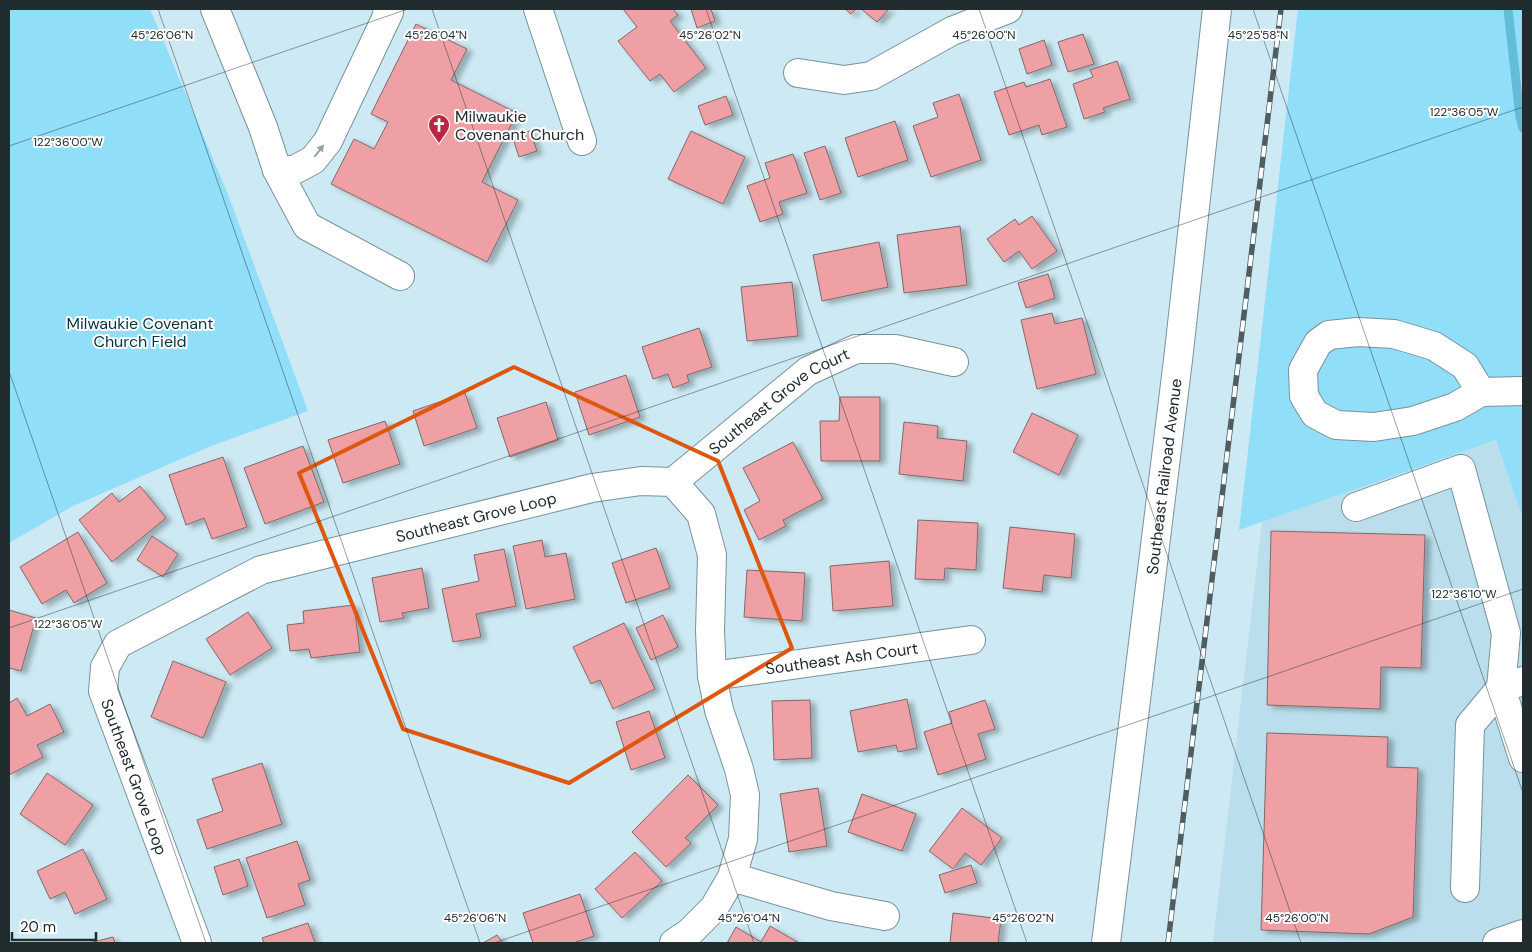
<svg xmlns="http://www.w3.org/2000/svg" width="1532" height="952" font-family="'DM Sans',sans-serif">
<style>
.built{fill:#badeeb}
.green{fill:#91def9}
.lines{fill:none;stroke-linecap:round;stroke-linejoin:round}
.stream{stroke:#65bcd8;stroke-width:9}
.building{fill:#eea0a4;stroke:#816869;filter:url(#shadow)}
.minor-casing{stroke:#78929b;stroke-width:30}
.minor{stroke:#fff;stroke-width:28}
.rail-casing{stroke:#4d5d61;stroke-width:5.5}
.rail{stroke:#fff;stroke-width:4;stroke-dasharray:11;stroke-linecap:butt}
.oneway{fill:#9ba0a1}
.marked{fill:none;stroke:#de570e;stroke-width:4;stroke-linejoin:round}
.ticks{fill:none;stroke:#212c2f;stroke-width:1;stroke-opacity:0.45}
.labels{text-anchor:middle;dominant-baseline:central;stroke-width:4;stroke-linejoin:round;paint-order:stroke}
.poi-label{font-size:16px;fill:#212c2f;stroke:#fff;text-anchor:start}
.park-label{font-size:16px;fill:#06313d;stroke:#fff}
.street-label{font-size:16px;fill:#212c2f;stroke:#fff}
.ticks-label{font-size:12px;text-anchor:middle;fill:#212c2f;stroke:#fff;stroke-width:4;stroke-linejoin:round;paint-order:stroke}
</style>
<defs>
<filter id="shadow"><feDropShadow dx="5.5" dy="3" stdDeviation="2.5" flood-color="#0004"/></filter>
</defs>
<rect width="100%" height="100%" fill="#cde9f3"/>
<path class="built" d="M1496,440L1523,519V943H1213L1262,522Z"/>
<path class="green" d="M9,9H150L229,197L308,411L211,446L73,506L9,543Z
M1298,9H1523V519L1496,440L1239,530Z"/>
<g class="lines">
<path class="stream" d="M1508,9L1520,117L1523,128"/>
</g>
<path class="building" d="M623,9H673L678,15L670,21L706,68L674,92L660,74L650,81L618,41L637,27Z
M691,9H711L715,21L697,28Z
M845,9H856L851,14Z
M861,9H889L877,22Z
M416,24L467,49L451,80L517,113L482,182L518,200L487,262L331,184L354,139L374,149L388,122L371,114Z
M1083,34L1094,64L1068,72L1058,42Z
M1044,40L1052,65L1027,74L1019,49Z
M1117,61L1130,99L1103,108L1105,112L1084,119L1073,84L1093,77L1090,70Z
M1050,79L1067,127L1042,135L1039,125L1009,135L994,92L1024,82L1026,87Z
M959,94L981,160L931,177L913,126L938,117L933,103Z
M726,96L733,115L705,125L698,106Z
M895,121L908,160L858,177L845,138Z
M530,131L537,151L519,157L512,136Z
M691,131L745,157L723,204L668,179Z
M825,146L841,193L820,200L804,153Z
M793,154L807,193L779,202L783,214L760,222L747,186L770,178L765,163Z
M1032,216L1057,251L1032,269L1019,251L1004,262L987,239L1015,219L1019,225Z
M960,226L967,285L904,293L897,235Z
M879,242L888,287L822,301L813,255Z
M1048,274L1055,298L1026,308L1018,283Z
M792,282L798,336L747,341L741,287Z
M1052,313L1055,324L1082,318L1096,374L1037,389L1021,320Z
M699,328L712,367L687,375L689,382L673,388L668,374L653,379L642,347Z
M626,375L640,417L589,435L575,392Z
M465,393L477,428L424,446L413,411Z
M840,397H880V461H821L820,421H839Z
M546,402L558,440L510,457L497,418Z
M1032,413L1078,435L1059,475L1013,452Z
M385,421L400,464L343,483L328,440Z
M904,422L938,426L937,438L967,441L963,481L899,474Z
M793,442L823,499L783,520L786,526L759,540L744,510L760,501L743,468Z
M303,446L324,502L265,524L244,468Z
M223,457L247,527L212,539L204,518L186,525L169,475Z
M140,486L166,518L112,562L79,520L112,493L119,502Z
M918,520L978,523L976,570L945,568L944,580L915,579Z
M1010,527L1075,534L1071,578L1044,575L1042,592L1003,588Z
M1271,531L1425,535L1421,668L1381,667L1380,709L1267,705Z
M78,532L107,583L74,603L66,590L42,604L20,567Z
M152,536L178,554L163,577L137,560Z
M542,540L545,557L566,553L575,599L526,609L513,546Z
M656,548L670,588L626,603L612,563Z
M504,549L516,606L476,614L481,637L453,642L442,589L479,581L474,555Z
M889,561L893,606L833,611L830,566Z
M422,568L429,608L402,613L404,618L380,622L372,578Z
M747,570L805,573L802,621L744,617Z
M354,605L360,652L311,658L309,649L290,651L287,625L304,623L303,611Z
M9,610L36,618L21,671L9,668Z
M248,612L272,648L230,675L206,639Z
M663,615L678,647L651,660L636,628Z
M624,623L655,689L613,709L600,680L591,684L573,647Z
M173,661L226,682L203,738L151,717Z
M17,698L27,716L50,704L64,732L37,745L43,757L9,775V703Z
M907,699L917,748L898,752L896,745L858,752L850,711Z
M810,700L812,758L774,760L772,701Z
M985,700L995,729L978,734L986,759L938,775L924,732L952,723L949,712Z
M649,711L665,758L631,770L616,722Z
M1267,733L1388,737L1387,767L1418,768L1413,917L1369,934L1261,930Z
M262,763L282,824L207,849L197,820L223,811L212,779Z
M47,773L93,805L65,845L20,814Z
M688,775L718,805L685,838L691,843L666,867L632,832Z
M818,788L827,846L789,852L780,794Z
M862,794L916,814L902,851L848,832Z
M962,808L1002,838L981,865L965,853L953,869L929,851Z
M297,841L310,880L298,884L305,905L267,918L246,858Z
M83,849L107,899L75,914L65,892L50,899L37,871Z
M635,852L662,881L622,918L595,889Z
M239,859L248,886L223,895L214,867Z
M971,865L977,883L945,893L939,875Z
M580,894L594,936L573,943H533L523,913Z
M953,913L1001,919L998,943H950Z
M308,923L315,943H264L262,938Z
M770,926L799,943H727L736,927L761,942Z
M497,935L503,943H483Z
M113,937L115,943H89Z"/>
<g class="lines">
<g class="minor-casing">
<g id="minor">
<path d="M215,9L263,127L277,170L307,226L400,276"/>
<path d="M538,9L582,141"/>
<path d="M798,73L844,80L871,76L952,31L1008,9"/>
<path d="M277,170H294L313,160L328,141L389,12L387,9"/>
<path d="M1481,392L1465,366L1434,346L1394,334L1358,332L1329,335L1318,343L1303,370L1304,396L1315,414L1336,425L1374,427L1413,421L1455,407L1481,392L1523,391"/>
<path id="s1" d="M673,482L808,371L856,349H895L954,362"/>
<path d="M1356,507L1461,469L1506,633L1501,688L1523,758"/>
<path id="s2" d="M712,676L971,640"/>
<path d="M732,877L831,906L885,916"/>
<path d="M1465,888L1470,725L1501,688L1523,681"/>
<path id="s3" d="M197,943L103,691L105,667L118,644L261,570L592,488L641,481L673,482L701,514L712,555L710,631L712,676L719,710L739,769L745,795L743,839L732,877L714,908L689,933L674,943"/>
<path id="s4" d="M1106,943L1178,360L1217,9"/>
<path d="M1497,943L1523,934"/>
</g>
</g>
<use href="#minor" class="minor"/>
<g class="rail-casing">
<path id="rail" d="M1168,943L1281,9"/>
</g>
<use href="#rail" class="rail"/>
</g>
<defs><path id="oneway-solid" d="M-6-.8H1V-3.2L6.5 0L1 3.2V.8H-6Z" transform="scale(1.25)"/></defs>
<use class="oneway" href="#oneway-solid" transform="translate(319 151) rotate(-52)"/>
<path class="marked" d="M514,367L718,461L792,648L569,783L403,729L299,473Z"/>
<path class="ticks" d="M158,9L480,943M432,9L754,943M706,9L1027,943M979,9L1301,943M1253,9L1523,793M9,146L408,9M9,371L206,943M9,628L1523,107M494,943L1523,589"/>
<defs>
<g id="church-pin" transform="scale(1.125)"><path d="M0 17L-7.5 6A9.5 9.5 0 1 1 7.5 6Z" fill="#b92742" stroke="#fff"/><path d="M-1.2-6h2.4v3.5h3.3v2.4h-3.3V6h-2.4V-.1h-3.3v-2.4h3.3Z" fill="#fff"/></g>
</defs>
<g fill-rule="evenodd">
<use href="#church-pin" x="439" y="125"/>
</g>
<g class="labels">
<g class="poi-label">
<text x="455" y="116">Milwaukie<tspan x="455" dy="18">Covenant Church</tspan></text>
</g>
<g class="park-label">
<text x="140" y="323">Milwaukie Covenant<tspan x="140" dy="18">Church Field</tspan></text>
</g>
<g class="street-label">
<text stroke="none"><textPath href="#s1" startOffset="134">Southeast Grove Court</textPath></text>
<text stroke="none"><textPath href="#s4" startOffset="470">Southeast Railroad Avenue</textPath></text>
<text stroke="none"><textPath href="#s3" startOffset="702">Southeast Grove Loop</textPath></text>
<text stroke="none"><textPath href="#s2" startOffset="131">Southeast Ash Court</textPath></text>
<text transform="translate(134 777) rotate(70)">Southeast Grove Loop</text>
</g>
</g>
<g class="ticks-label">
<text x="162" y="39">45°26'06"N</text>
<text x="436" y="39">45°26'04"N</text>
<text x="710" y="39">45°26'02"N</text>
<text x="984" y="39">45°26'00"N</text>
<text x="1258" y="39">45°25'58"N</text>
<text x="1464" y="116">122°36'05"W</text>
<text x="68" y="146">122°36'00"W</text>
<text x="1464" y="598">122°36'10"W</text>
<text x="68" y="628">122°36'05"W</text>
<text x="475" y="922">45°26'06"N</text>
<text x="749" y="922">45°26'04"N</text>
<text x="1023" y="922">45°26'02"N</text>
<text x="1297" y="922">45°26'00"N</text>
</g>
<rect width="1532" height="952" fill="none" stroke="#212c2f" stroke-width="20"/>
<path d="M12 932v8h84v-8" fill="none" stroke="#212c2f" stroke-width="2.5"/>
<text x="20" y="932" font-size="15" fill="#212c2f" stroke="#ffffff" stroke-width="4" paint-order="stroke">20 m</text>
</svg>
